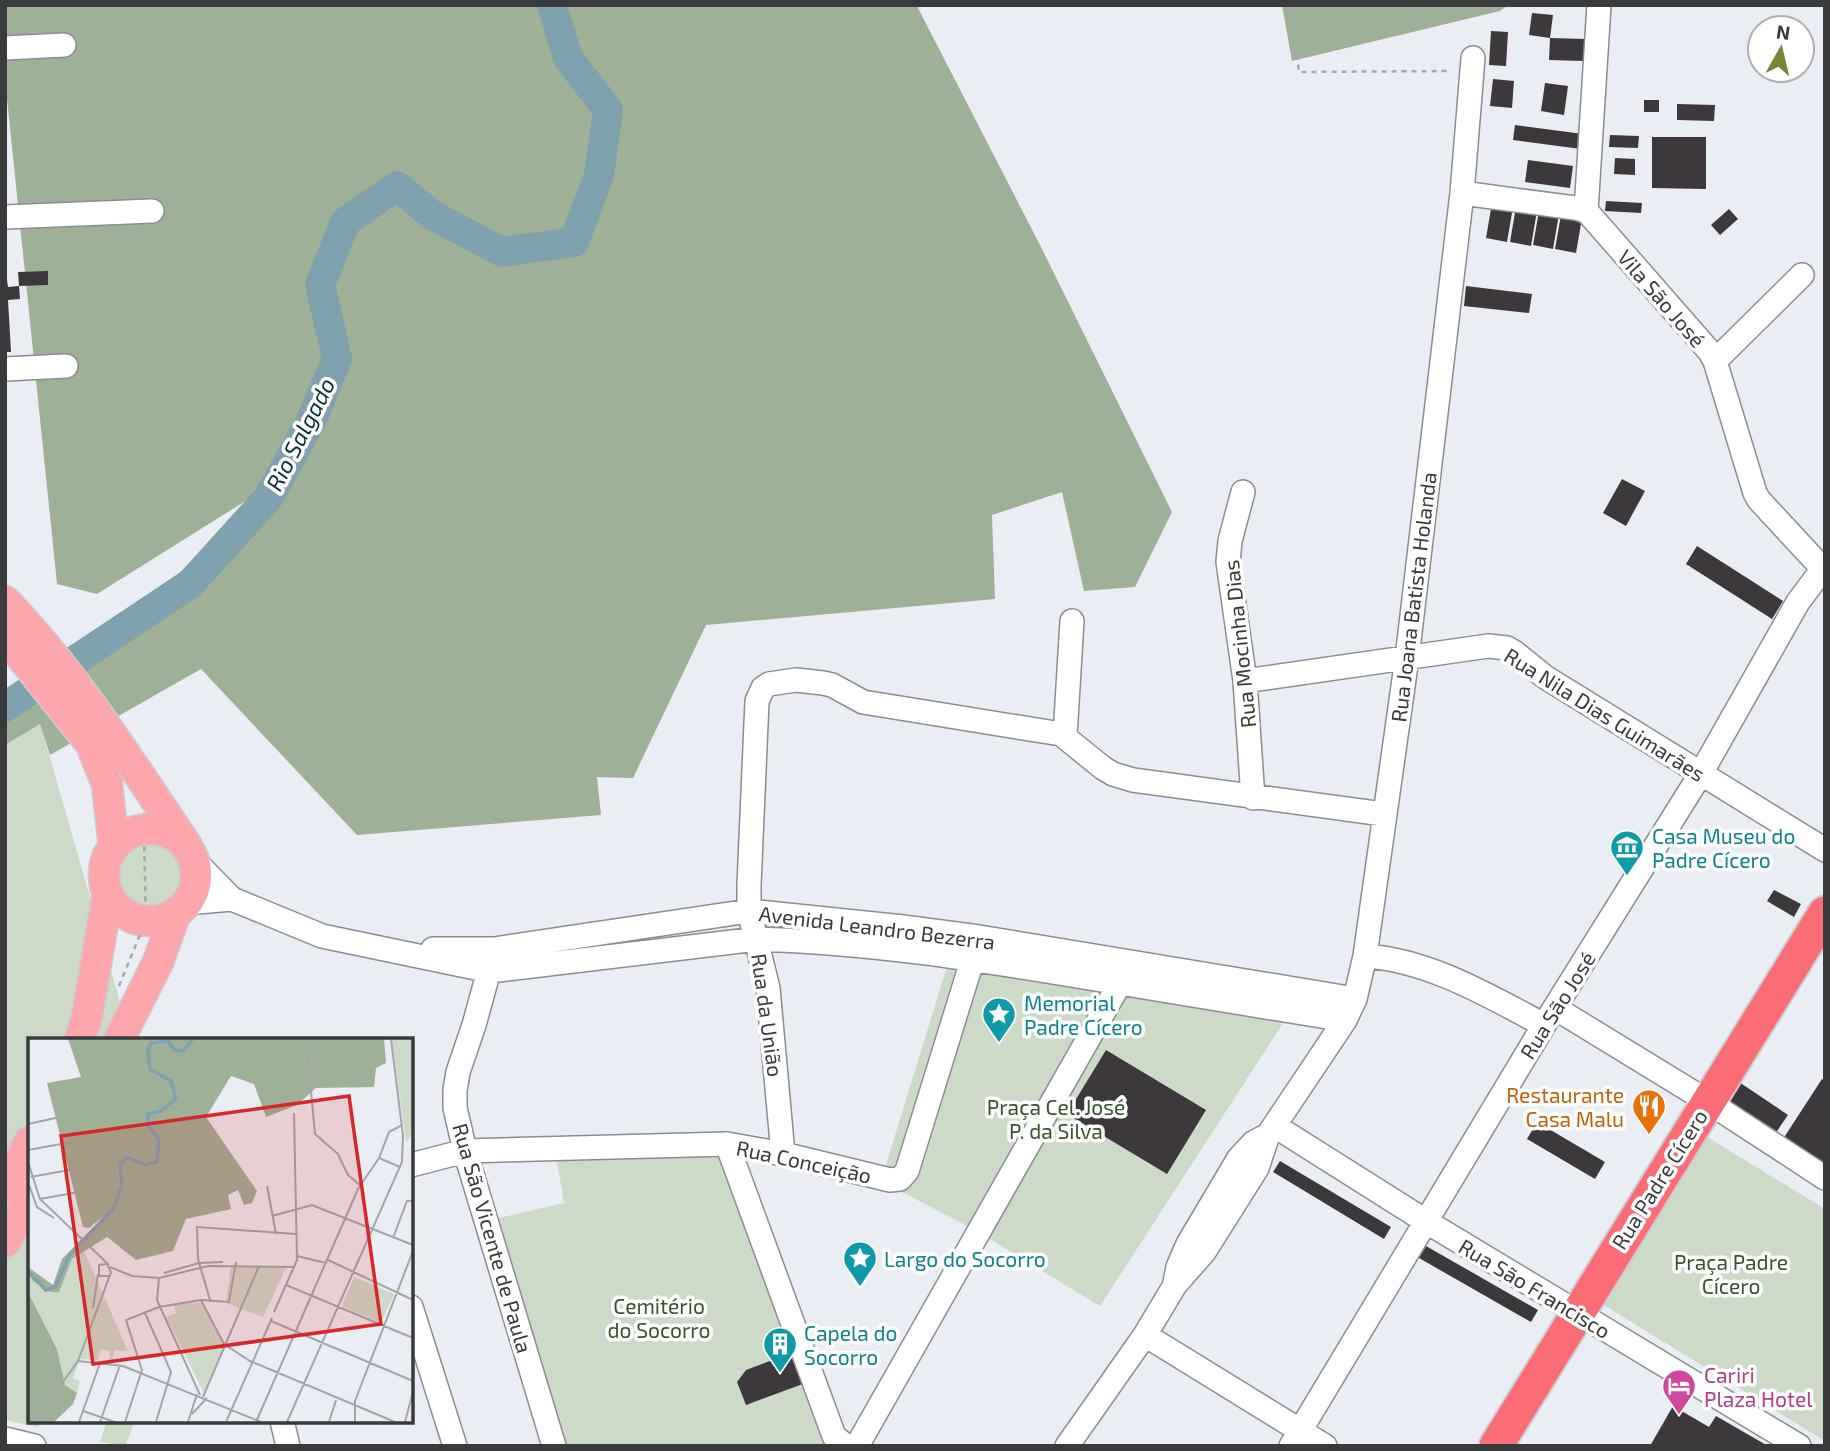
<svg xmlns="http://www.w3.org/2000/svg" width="1830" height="1451" font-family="'Exo 2',sans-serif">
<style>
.green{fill:#ccdac7}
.forest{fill:#9eb197}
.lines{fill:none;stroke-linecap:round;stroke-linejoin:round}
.river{stroke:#80a2ae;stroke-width:30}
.building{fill:#3d383b}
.minor-casing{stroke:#8a8d92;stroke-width:26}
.major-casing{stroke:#ccc;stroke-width:33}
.highway-casing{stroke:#ccc;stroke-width:37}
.path{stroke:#a4a7ab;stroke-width:2.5;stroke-dasharray:5 5;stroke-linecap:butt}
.minor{stroke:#fff;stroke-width:23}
.major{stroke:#fda7ad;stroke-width:30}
.highway{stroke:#fb6d76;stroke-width:33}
.labels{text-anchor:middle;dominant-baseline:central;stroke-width:7;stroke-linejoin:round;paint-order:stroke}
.street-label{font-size:21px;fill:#393a3c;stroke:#fff}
.culture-label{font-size:21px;fill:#0d838f;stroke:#fff;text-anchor:start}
.food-label{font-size:21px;fill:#c56008;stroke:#fff;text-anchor:end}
.park-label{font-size:21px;fill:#36532b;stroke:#fff}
.hotel-label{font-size:21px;fill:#b23c85;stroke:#fff;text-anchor:start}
.water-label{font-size:23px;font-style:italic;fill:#0b2e38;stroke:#fff}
.inset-river{fill:none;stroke:#80a2ae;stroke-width:3.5}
.inset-road{fill:none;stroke:#a3a5aa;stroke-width:2}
.view{fill:#d62828;fill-opacity:0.15;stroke:#d62828;stroke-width:3.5}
.inset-edge{fill:none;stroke:#393a3c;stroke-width:3.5}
</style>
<rect width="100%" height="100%" fill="#eaedf3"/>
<path class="green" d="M40,723L131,1040H30V1421H40L38,1427L5,1420V745Z
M108 874a40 40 0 1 1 80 0a40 40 0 1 1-80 0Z
M949,960L1287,1017L1100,1306L973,1229L881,1181Z
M1707,1137L1825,1209V1441L1602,1304Z
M555,1149L731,1154L839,1446H565L495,1219L564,1203Z
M107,1421H135L125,1446L100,1442Z"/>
<path class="forest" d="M5,5H919L918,8L1040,245L1172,512L1135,587L1084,591L1062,492L992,515L995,599L706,625L633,778L597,777L601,815L357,835L201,669L50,755L40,724L5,745V692L188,567L247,500L97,594L57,584L5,79Z
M1282,5H1508L1500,11L1292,61Z"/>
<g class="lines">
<path class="river" d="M5,707L190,584L269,497L313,417L337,358L320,285L345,222L397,186L432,215L502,252L574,242L599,175L608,110L568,58L552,5"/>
</g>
<path class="building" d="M1532,13L1553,15L1550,38L1529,35Z
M1491,31L1508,32L1506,66L1489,65Z
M1550,38L1585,39L1584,61L1549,60Z
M1493,79L1514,81L1512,108L1490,106Z
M1545,83L1568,86L1564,115L1541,111Z
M1644,100H1659V112H1644Z
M1677,104L1715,105L1714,121L1677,120Z
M1515,125L1583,134L1581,149L1513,140Z
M1610,135L1639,136L1638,148L1609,147Z
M1652,137H1706V189L1652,188Z
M1615,158L1635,159V175L1614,174Z
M1528,160L1573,166L1570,188L1525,182Z
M1606,201L1642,203L1641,213L1605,211Z
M1492,203L1513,207L1507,242L1486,238Z
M1516,207L1537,211L1531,246L1510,242Z
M1729,209L1738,219L1720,235L1711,225Z
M1539,211L1559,214L1553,249L1533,245Z
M1561,215L1582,218L1576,253L1555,249Z
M48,271V285L19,286L20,299L8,300L11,352H5V280H7L8,287L19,286L18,272Z
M1466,286L1532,294L1529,313L1464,306Z
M1622,479L1645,491L1626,526L1603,513Z
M1697,546L1783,601L1772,619L1686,564Z
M1774,890L1801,904L1794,917L1767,901Z
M1106,1050L1206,1110L1167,1174L1067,1114Z
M1733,1078L1788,1115L1775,1134L1720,1097Z
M1822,1079L1825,1081V1166L1783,1139Z
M1537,1122L1605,1162L1595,1179L1527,1139Z
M1280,1161L1391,1227L1384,1239L1273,1172Z
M1426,1246L1538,1310L1531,1322L1419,1258Z
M807,1347L819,1378L746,1405L737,1382L746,1370Z
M1673,1406L1709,1427L1716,1416L1768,1446H1650Z"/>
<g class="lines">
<g class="minor-casing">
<path id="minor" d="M5,48L64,45
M1462,193L1575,208L1586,211L1590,215L1710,352L1715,361L1755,493L1759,500L1822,568
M1586,211L1599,5
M5,217L152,211
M1715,361L1802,275
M5,369L66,366
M1243,492L1230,541L1228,562L1245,681L1253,798
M1245,681L1488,646L1507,648L1514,652L1545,677L1825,850
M1065,736L1072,621
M194,860L232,899L322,936L490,971L757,939C867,942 975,959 1083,977C1171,991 1258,1006 1345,1020
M186,903L232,899
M433,949H494L749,911L903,927L979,937L1355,999
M493,956L474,1025L458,1072L455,1090V1108L465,1151L554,1446
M1365,956C1429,960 1489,996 1544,1025
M1555,1008L1707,1101L1825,1178
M1275,1126L1427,1222L1799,1446
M727,1144L834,1436L846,1446
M783,1154L768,988L749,911V885L757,701L763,688L769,684L796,680L823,683L832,685L863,702L1061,734L1103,768L1113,774L1133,780L1383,814
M411,1165L465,1151L727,1144L783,1154L890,1180L900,1179L907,1171L977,945
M1175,1282L1178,1267L1188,1244L1239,1158L1253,1143L1268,1135
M411,1307L455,1446
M1145,1335L1325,1446
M282,1421L288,1446
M5,1439L34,1446
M857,1446L1120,983
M1067,1446L1145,1335L1175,1285L1204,1252L1257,1168L1268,1135L1345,1020L1355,999L1365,956L1407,658L1462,193L1473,58
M1291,1446L1544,1025L1700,775L1798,602L1825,566"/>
</g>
<g class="major-casing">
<path id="major" d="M5,601C76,675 130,762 187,846
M5,636L91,744L107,784L114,846
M104 875a46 46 0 1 1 92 0a46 46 0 1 1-92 0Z
M80,1040L87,1016L108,893
M119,1040L158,962L176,912
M5,1188L30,1141
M5,1242L30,1198"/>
</g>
<g class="highway-casing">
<path id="highway" d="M1496,1446L1825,913"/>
</g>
<path class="path" d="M1292,5L1299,72L1451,71
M119,986L146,920L144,836L151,830"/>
<use href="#minor" class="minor"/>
<use href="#major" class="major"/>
<use href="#highway" class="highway"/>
</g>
<defs>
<g id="museum-pin" transform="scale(1.75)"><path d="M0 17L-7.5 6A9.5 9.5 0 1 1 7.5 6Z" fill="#0f9aa8" stroke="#fff"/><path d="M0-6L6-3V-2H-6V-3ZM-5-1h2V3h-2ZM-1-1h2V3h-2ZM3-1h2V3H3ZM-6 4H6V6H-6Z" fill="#fff"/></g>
<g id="sight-pin" transform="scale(1.75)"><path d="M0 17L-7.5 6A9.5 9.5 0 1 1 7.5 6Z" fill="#0f9aa8" stroke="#fff"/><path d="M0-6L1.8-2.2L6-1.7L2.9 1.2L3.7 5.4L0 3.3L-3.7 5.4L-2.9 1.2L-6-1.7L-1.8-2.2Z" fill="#fff"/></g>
<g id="restaurant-pin" transform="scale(1.75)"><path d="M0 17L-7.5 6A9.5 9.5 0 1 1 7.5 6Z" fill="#e8710a" stroke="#fff"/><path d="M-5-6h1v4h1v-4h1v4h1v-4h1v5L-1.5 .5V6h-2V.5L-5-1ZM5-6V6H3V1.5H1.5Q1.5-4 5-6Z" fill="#fff"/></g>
<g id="building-pin" transform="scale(1.75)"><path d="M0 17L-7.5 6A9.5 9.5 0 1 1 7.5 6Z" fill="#0f9aa8" stroke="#fff"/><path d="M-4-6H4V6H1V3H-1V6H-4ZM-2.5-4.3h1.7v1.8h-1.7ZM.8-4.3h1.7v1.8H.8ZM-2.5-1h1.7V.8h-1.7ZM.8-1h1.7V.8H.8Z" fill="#fff"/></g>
<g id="hotel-pin" transform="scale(1.75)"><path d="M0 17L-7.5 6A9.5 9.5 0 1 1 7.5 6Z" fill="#d1479c" stroke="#fff"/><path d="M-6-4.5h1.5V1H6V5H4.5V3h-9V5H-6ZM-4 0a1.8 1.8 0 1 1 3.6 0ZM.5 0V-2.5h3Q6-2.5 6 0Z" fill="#fff"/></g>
</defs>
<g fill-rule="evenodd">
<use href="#museum-pin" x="1627" y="847"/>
<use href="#sight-pin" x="999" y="1014"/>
<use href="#restaurant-pin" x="1649" y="1106"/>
<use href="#sight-pin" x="860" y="1258"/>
<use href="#building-pin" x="780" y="1344"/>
<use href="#hotel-pin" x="1679" y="1386"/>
</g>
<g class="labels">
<g class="street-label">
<text transform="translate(1662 298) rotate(49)">Vila São José</text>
<text transform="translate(1413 597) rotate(-83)">Rua Joana Batista Holanda</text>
<text transform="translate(1239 644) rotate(-96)">Rua Mocinha Dias</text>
<text transform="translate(1605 714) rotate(32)">Rua Nila Dias Guimarães</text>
<text transform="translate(877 927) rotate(7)">Avenida Leandro Bezerra</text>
<text transform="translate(1557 1005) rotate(-58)">Rua São José</text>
<text transform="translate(768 1015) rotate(82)">Rua da União</text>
<text transform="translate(804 1161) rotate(12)">Rua Conceição</text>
<text transform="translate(1659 1179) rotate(-58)">Rua Padre Cícero</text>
<text transform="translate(493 1238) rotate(74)">Rua São Vicente de Paula</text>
<text transform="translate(1535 1288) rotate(31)">Rua São Francisco</text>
</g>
<g class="culture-label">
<text x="1652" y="835">Casa Museu do<tspan x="1652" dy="24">Padre Cícero</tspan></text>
<text x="1024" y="1002">Memorial<tspan x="1024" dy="24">Padre Cícero</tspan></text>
<text x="884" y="1258">Largo do Socorro</text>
<text x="804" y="1332">Capela do<tspan x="804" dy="24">Socorro</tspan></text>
</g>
<g class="food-label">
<text x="1624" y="1094">Restaurante<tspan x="1624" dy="24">Casa Malu</tspan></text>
</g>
<g class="park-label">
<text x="1056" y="1106">Praça Cel. José<tspan x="1056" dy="24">P. da Silva</tspan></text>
<text x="1731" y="1261">Praça Padre<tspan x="1731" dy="24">Cícero</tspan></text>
<text x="659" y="1305">Cemitério<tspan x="659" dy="24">do Socorro</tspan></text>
</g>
<g class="hotel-label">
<text x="1704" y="1374">Cariri<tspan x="1704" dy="24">Plaza Hotel</tspan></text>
</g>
<g class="water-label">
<text transform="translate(300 434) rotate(-63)">Rio Salgado</text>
</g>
</g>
<g transform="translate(28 1038)">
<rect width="385" height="385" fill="#eaedf3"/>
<path d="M364,1H385V94L378,105ZM55,211L100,313L87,312L84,323H81L82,313L73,311L70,322L52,321L45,340L52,343L49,355L37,347L29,311L0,254V238L31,254L44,221ZM203,228L258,230L235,279L198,265ZM326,239L366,256L353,285L314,268ZM173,264L197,306L176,355L138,279L148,275L146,267Z" fill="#ccdac7"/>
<path d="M40,1H356L358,25L348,30L346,49L288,50L269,67L238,79L226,46L203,38L178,79L229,153L224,165L216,167L210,152L200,157L203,171L158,181L145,213L108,222L79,199L44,221L31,254H22L5,243L0,229L25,247L34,221L81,174L61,190L55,189L19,45L53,39ZM0,254L29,311L37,347L49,355L45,366L26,384H0Z" fill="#9eb197"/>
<path class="inset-river" d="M0,234L18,252L27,249L42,216L86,170L94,147L92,126L99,119L117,127L129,124L131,102L120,87V76L133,73L148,61L143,43L122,31L120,12L123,5L140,3L146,12L155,13L165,1"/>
<path class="inset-road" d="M279,10L287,96L310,116L320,137L332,147M0,86L32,79M0,112L44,104M351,120L372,129M0,124L12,161L81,227M3,139L62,128M1,147L9,169L26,180M239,148L248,196M12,161L51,154M244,178L284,167L385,207M365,200L379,163H385M269,218L298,225M300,222L385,262M82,229L104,238L131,240L180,228L267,229M136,235L171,225L195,224M131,240L129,262L172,357M258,247L385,300M173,262L196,306L222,323L367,384M182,262L170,221L169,189L268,196M65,270L70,236M246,274L269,222L266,75M117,275L143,334L128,384M243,283L385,343M50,323L95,328L233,384M175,359L231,228M55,373L87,384M164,376L179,360M6,384L50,323L83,234L79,226L71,227V238H81M51,384L72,325M72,384L92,327M97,384L114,332L98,282L131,269L173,262L201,264L208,224M160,384L169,356M198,384L244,280M228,384L330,151L351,120L361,94L374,87M259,384L374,124L375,98L363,1M301,384L308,362M327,384V363L385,213M377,384L385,354"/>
<path class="view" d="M321,58L353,286L65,326L33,98Z"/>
<rect width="385" height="385" class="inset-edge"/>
</g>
<rect width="1830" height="1451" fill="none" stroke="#393a3c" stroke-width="14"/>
<g transform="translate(1781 49) rotate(8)"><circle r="33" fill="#ffffff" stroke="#b0b0b1" stroke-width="2"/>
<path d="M0-5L12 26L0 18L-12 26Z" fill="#748737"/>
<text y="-10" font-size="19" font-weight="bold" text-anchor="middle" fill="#393a3c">N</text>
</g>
</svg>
